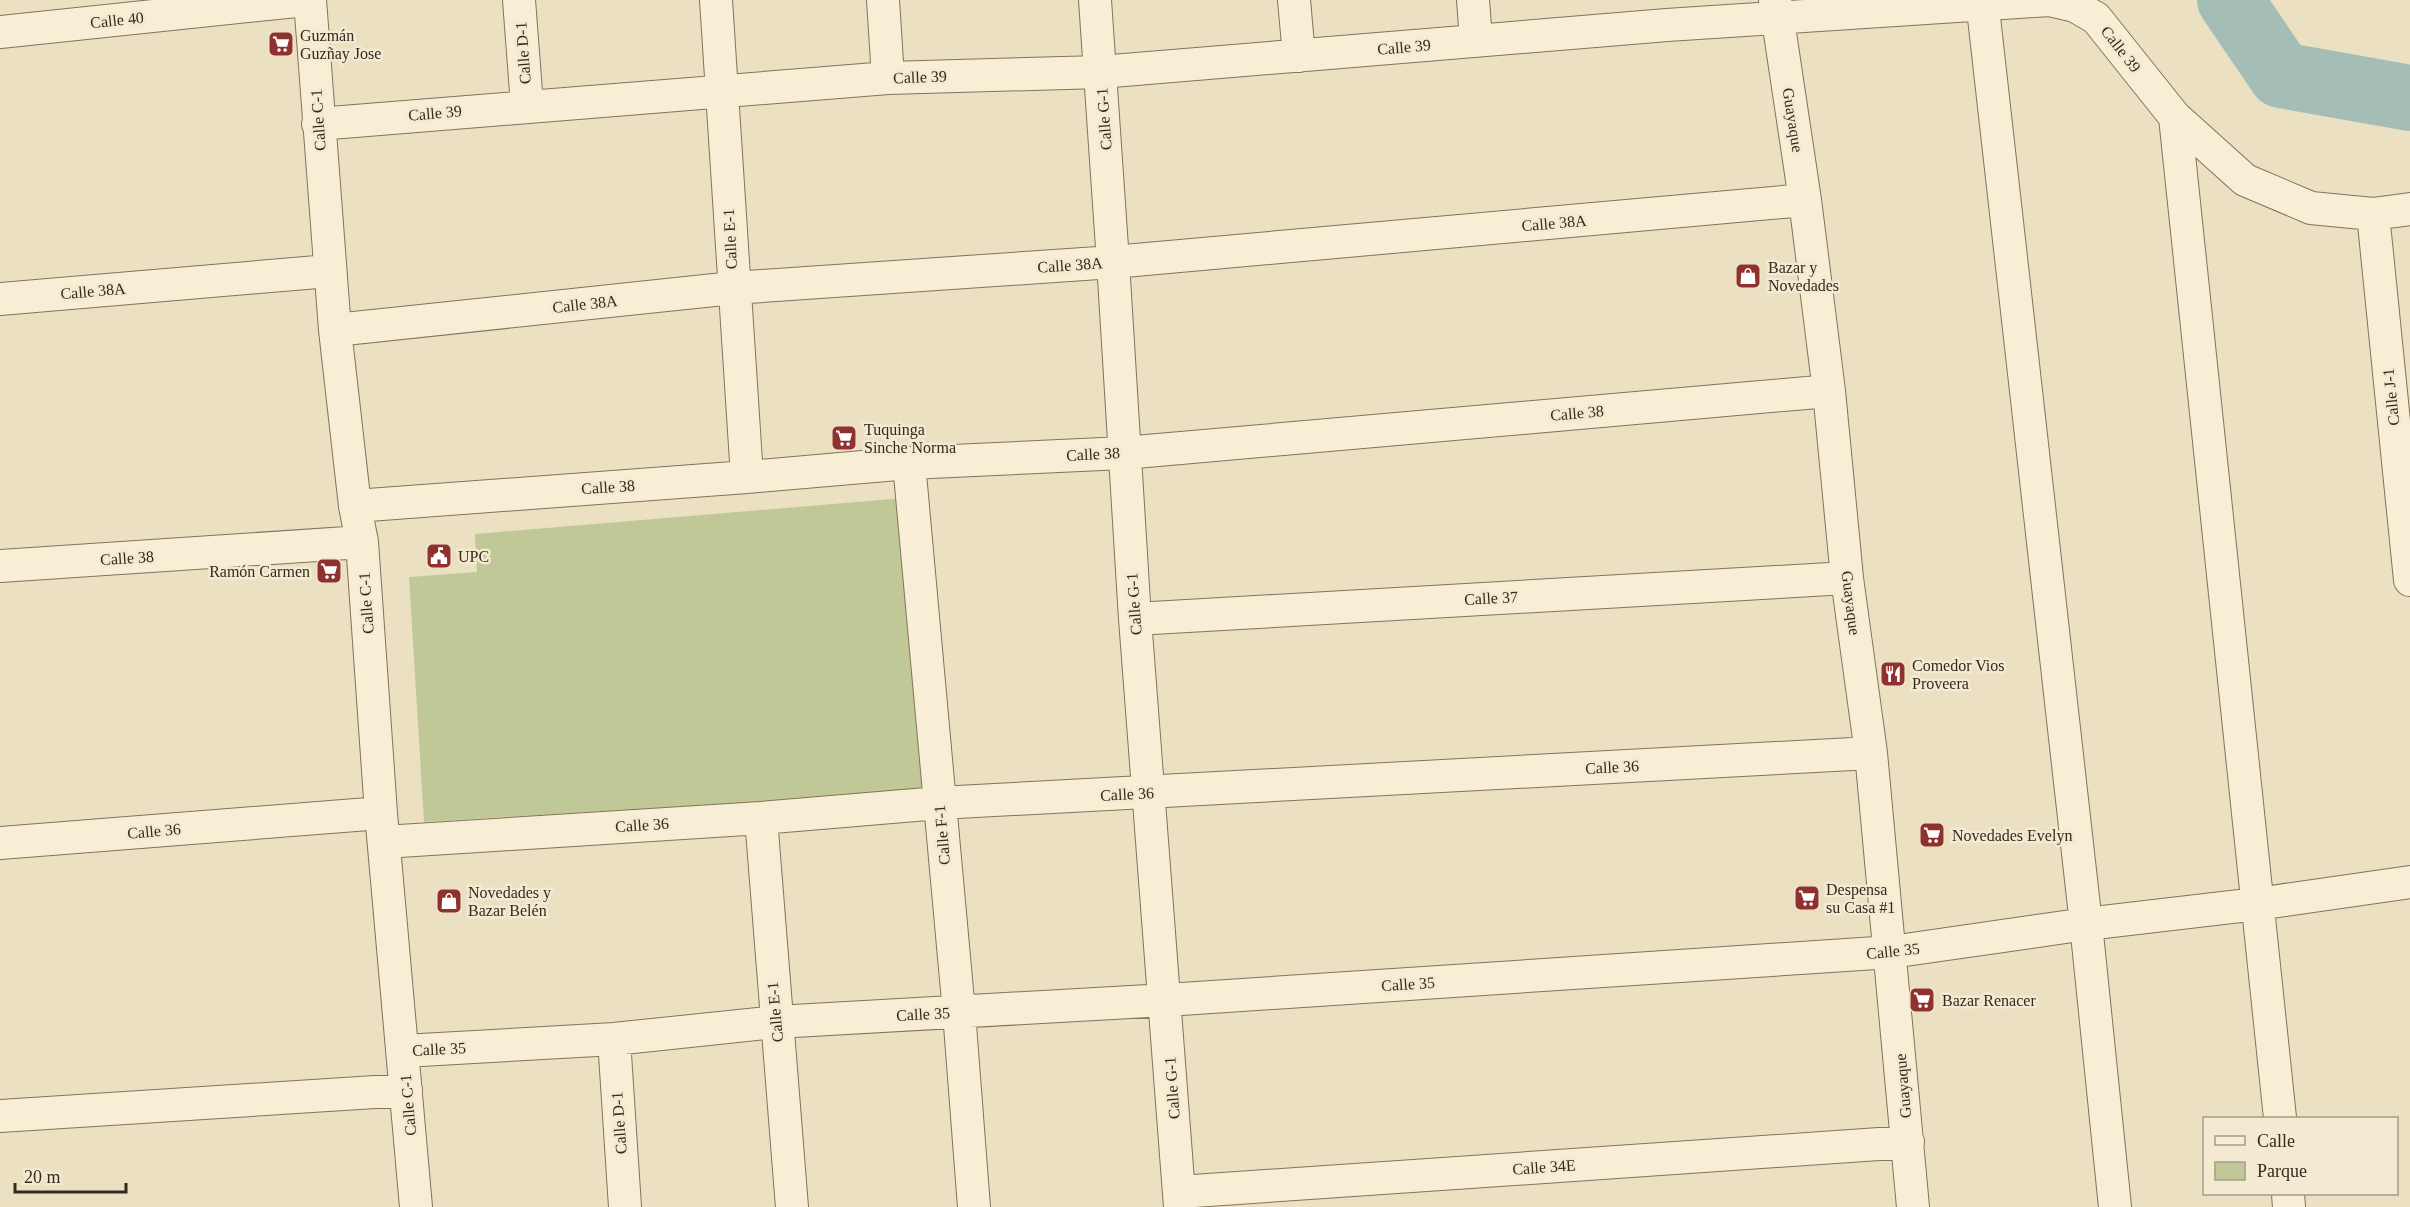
<svg xmlns="http://www.w3.org/2000/svg" width="2410" height="1207" font-family="Georgia,serif">
<style>
.green{fill:#c1c897}
.lines{fill:none;stroke-linecap:round;stroke-linejoin:round}
.river{stroke:#a4beb7;stroke-width:66}
.minor-casing{stroke:#84725a;stroke-width:34}
.minor{stroke:#f7eed5;stroke-width:32}
.labels{text-anchor:middle;dominant-baseline:central;stroke-width:5;stroke-linejoin:round;paint-order:stroke}
.street-label{font-size:16px;fill:#352a1e;stroke:#f3ead1}
.poi-label{font-size:16px;fill:#352a1e;stroke:#f3ead1;text-anchor:start}
</style>
<rect width="100%" height="100%" fill="#ebe0c2"/>
<path class="green" d="M904,498L924,792L424,822L409,577L477,572L475,534Z"/>
<g class="lines">
<path class="river" d="M2230,0L2281,75L2410,98"/>
<g class="minor-casing">
<path id="minor" d="M310,0L335,330L355,506L362,542L381,813L416,1207
M519,0L527,105
M716,0L747,477
M883,0L888,78
M1095,0L1113,262L1135,619L1180,1207
M1294,0L1299,56
M1473,0L1476,40
M1775,0L1805,200L1829,391L1847,578L1871,753L1913,1207
M1982,0L2086,924L2115,1207
M0,32L306,0
M2175,117L2280,1118
M318,124L888,78L1100,72L1667,25L2049,0L2075,6L2096,18L2175,117L2245,180L2311,208L2373,214L2410,209
M2373,214L2410,580
M0,299L329,271
M335,330L733,288L1113,262L1805,200
M909,463L959,1012L974,1207
M355,506L747,477L909,463L1124,453L1829,391
M0,566L362,542
M1135,619L1847,578
M761,818L792,1207
M384,842L761,818L939,803L1871,753
M0,843L381,813
M614,1039L625,1207
M403,1051L614,1039L776,1022L1166,1000L1891,952L2086,924L2257,904L2410,882
M0,1116L406,1090
M1179,1192L1908,1142
M2288,1194L2289,1207"/>
</g>
<use href="#minor" class="minor"/>
</g>
<defs>
<g id="supermarket-square" transform="scale(1.35)"><rect x="-9" y="-9" width="18" height="18" rx="4" fill="#8f312e" stroke="#f3ead1"/><path d="M-6-5.5h2.5l.6 2H6L4.5 2H-2.5L-4.4-4H-6ZM-1.5 3.2a1.3 1.3 0 1 0 .1 0ZM3 3.2a1.3 1.3 0 1 0 .1 0Z" fill="#fff"/></g>
<g id="shop-square" transform="scale(1.35)"><rect x="-9" y="-9" width="18" height="18" rx="4" fill="#8f312e" stroke="#f3ead1"/><path d="M-5-2.5h2.3a2.7 3.5 0 0 1 5.4 0H5L5.5 6h-11ZM-1.5-2.5h3a1.5 2.3 0 0 0-3 0Z" fill="#fff"/></g>
<g id="civic-square" transform="scale(1.35)"><rect x="-9" y="-9" width="18" height="18" rx="4" fill="#8f312e" stroke="#f3ead1"/><path d="M-.6-6.5H3V-4.5H.6V-3L4-1V1h2V6H-6V1h2V-1L-.6-3ZM-1.2 2.5V6h2.4V2.5Z" fill="#fff"/></g>
<g id="restaurant-square" transform="scale(1.35)"><rect x="-9" y="-9" width="18" height="18" rx="4" fill="#8f312e" stroke="#f3ead1"/><path d="M-5-6h1v4h1v-4h1v4h1v-4h1v5L-1.5 .5V6h-2V.5L-5-1ZM5-6V6H3V1.5H1.5Q1.5-4 5-6Z" fill="#fff"/></g>
</defs>
<g fill-rule="evenodd">
<use href="#supermarket-square" x="281" y="44"/>
<use href="#shop-square" x="1748" y="276"/>
<use href="#supermarket-square" x="844" y="438"/>
<use href="#civic-square" x="439" y="556"/>
<use href="#supermarket-square" x="329" y="571"/>
<use href="#restaurant-square" x="1893" y="674"/>
<use href="#supermarket-square" x="1932" y="835"/>
<use href="#supermarket-square" x="1807" y="898"/>
<use href="#shop-square" x="449" y="901"/>
<use href="#supermarket-square" x="1922" y="1000"/>
</g>
<g class="labels">
<g class="street-label">
<text transform="translate(117 20) rotate(-6)">Calle 40</text>
<text transform="translate(1404 47) rotate(-5)">Calle 39</text>
<text transform="translate(2121 49) rotate(52)">Calle 39</text>
<text transform="translate(523 53) rotate(-94)">Calle D-1</text>
<text transform="translate(920 77) rotate(-2)">Calle 39</text>
<text transform="translate(435 113) rotate(-5)">Calle 39</text>
<text transform="translate(1104 119) rotate(-94)">Calle G-1</text>
<text transform="translate(318 120) rotate(-94)">Calle C-1</text>
<text transform="translate(1793 120) rotate(81)">Guayaque</text>
<text transform="translate(1554 223) rotate(-5)">Calle 38A</text>
<text transform="translate(730 239) rotate(-93)">Calle E-1</text>
<text transform="translate(1070 265) rotate(-4)">Calle 38A</text>
<text transform="translate(93 291) rotate(-5)">Calle 38A</text>
<text transform="translate(585 304) rotate(-6)">Calle 38A</text>
<text transform="translate(2391 397) rotate(-96)">Calle J-1</text>
<text transform="translate(1577 413) rotate(-5)">Calle 38</text>
<text transform="translate(1093 454) rotate(-3)">Calle 38</text>
<text transform="translate(608 487) rotate(-4)">Calle 38</text>
<text transform="translate(127 558) rotate(-4)">Calle 38</text>
<text transform="translate(1491 598) rotate(-3)">Calle 37</text>
<text transform="translate(366 603) rotate(-94)">Calle C-1</text>
<text transform="translate(1851 603) rotate(83)">Guayaque</text>
<text transform="translate(1134 604) rotate(-94)">Calle G-1</text>
<text transform="translate(1612 767) rotate(-3)">Calle 36</text>
<text transform="translate(1127 794) rotate(-3)">Calle 36</text>
<text transform="translate(642 825) rotate(-4)">Calle 36</text>
<text transform="translate(154 831) rotate(-5)">Calle 36</text>
<text transform="translate(942 835) rotate(-95)">Calle F-1</text>
<text transform="translate(1893 951) rotate(-6)">Calle 35</text>
<text transform="translate(1408 984) rotate(-4)">Calle 35</text>
<text transform="translate(775 1012) rotate(-95)">Calle E-1</text>
<text transform="translate(923 1014) rotate(-3)">Calle 35</text>
<text transform="translate(439 1049) rotate(-3)">Calle 35</text>
<text transform="translate(1903 1086) rotate(-95)">Guayaque</text>
<text transform="translate(1172 1088) rotate(-94)">Calle G-1</text>
<text transform="translate(408 1105) rotate(-95)">Calle C-1</text>
<text transform="translate(619 1123) rotate(-94)">Calle D-1</text>
<text transform="translate(1544 1167) rotate(-4)">Calle 34E</text>
</g>
<g class="poi-label">
<text x="300" y="35">Guzmán<tspan x="300" dy="18">Guzñay Jose</tspan></text>
<text x="1768" y="267">Bazar y<tspan x="1768" dy="18">Novedades</tspan></text>
<text x="864" y="429">Tuquinga<tspan x="864" dy="18">Sinche Norma</tspan></text>
<text x="458" y="556">UPC</text>
<text x="310" y="571" text-anchor="end">Ramón Carmen</text>
<text x="1912" y="665">Comedor Vios<tspan x="1912" dy="18">Proveera</tspan></text>
<text x="1952" y="835">Novedades Evelyn</text>
<text x="1826" y="889">Despensa<tspan x="1826" dy="18">su Casa #1</tspan></text>
<text x="468" y="892">Novedades y<tspan x="468" dy="18">Bazar Belén</tspan></text>
<text x="1942" y="1000">Bazar Renacer</text>
</g>
</g>
<rect x="2203" y="1117" width="195" height="78" fill="#f3ead1" stroke="#a79d89" stroke-width="1.5"/>
<rect x="2215" y="1136" width="30" height="9" fill="#f7eed5" stroke="#a79d89" stroke-width="1.5"/>
<text x="2257" y="1147" font-size="18" fill="#352a1e">Calle</text>
<rect x="2215" y="1162" width="30" height="18" fill="#c1c897" stroke="#a79d89" stroke-width="1.5"/>
<text x="2257" y="1177" font-size="18" fill="#352a1e">Parque</text>
<path d="M15 1183v9h111v-9" fill="none" stroke="#352a1e" stroke-width="3"/>
<text x="24" y="1183" font-size="18" fill="#352a1e" stroke="#f3ead1" stroke-width="4.5" paint-order="stroke">20 m</text>
</svg>
